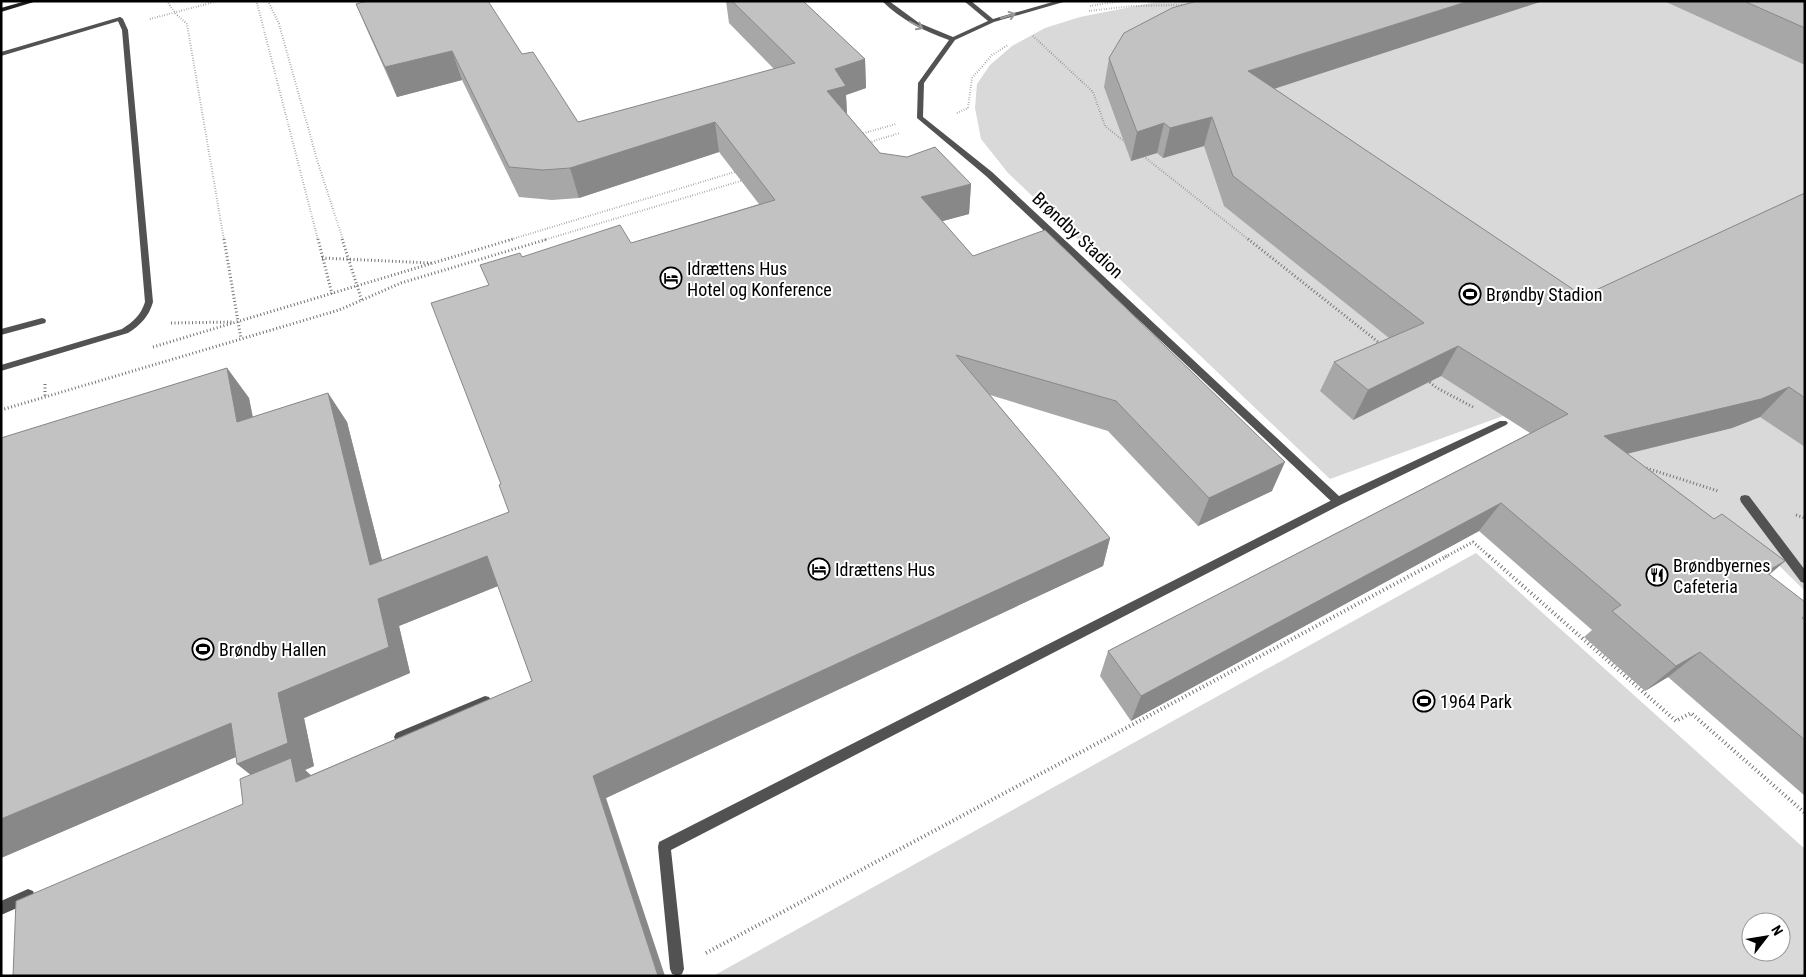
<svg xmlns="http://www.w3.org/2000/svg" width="1806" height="977" font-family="'Roboto Condensed',sans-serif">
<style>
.green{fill:#d9d9d9;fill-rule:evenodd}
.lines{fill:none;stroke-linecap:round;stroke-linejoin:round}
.path-far2{stroke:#747474;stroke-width:2;stroke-dasharray:0.5 2;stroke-linecap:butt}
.path-far1{stroke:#747474;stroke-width:3;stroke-dasharray:1 2.5;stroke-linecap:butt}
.path{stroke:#747474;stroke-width:4;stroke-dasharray:1 3;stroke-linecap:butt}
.lane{fill:#525252;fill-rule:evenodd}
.street{fill:#525252;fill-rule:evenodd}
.secondary{fill:#1f1f1f;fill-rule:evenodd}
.wall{fill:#a7a7a7;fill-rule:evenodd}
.shaded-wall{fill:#888}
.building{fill:#c2c2c2;stroke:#888}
.oneway{stroke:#979797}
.labels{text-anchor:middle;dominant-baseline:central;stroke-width:4;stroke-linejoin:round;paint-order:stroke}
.street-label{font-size:18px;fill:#000;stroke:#fff}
.poi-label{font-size:18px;fill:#000;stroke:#fff;text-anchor:start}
</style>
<rect width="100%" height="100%" fill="#fff"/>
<path class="green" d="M1161,1H1805V591L1754,541L1503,416L1330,479L1008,173L981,139L975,108L977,84L990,65L1012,46L1045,28L1080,17Z
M1476,553L1805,849V976H713ZM1751,922H1781V952H1751Z"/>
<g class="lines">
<path class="path-far2" d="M167,1L175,13L187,24L224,240
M268,1L279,24L318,163L343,240
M257,3L318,240
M1090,6L1121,1
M1089,11L1132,6L1187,5
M150,19L218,1
M1033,36L1093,92L1105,126L1125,142
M957,113L968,108L972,78L992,55L1008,45
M861,134L896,124
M867,143L900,133
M1142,155L1249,240
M509,240L738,171
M544,240L744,180"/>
<path class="path-far1" d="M224,239L241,339
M318,239L332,294
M342,239L362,301
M1248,239L1382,345
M322,258L431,263
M171,323L232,322
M153,347L513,239
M1427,380L1437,388L1473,407
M45,384V397
M1,410L339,310L401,283L548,239
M1643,467L1718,491
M1796,515L1805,518
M1445,557L1473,542L1490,557"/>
<path class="path" d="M1489,556L1676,721L1691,713L1805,813
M706,953L1447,556"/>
<path class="lane" d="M120,17L123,19L128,30L153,302C149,316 141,325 128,333L1,371V365L122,329C133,322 141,315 145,302L122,30L117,19Z
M42,318L45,319L46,321L45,323L1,335V329Z
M1745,495L1749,496L1805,570V583L1801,582L1741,502L1740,499L1741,496Z
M1338,497L1342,498L1343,501L1342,504L671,850L684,969L682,974L678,976L672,974L670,969L658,847L659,842Z
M485,696L489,697L491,701L489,705L404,741L400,743L396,741L394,737L396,733Z
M28,889L33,891L35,896L33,901L1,915V901Z"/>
<path class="street" d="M882,1H889L919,23L953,37L988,21L964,1H971L993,19L1056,1H1067L994,22L955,40L924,83L923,117L992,172L1339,496L1500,421H1506L1508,423L1506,425L1342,504H1334L986,176L917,118L918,83L949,40C924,31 901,20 882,1Z
M120,17L123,19L122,20L1,56V52Z"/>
<path class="secondary" d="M26,1H37L1,12V8Z"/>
</g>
<path class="wall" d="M726,1H803L865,59L866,88L846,95L847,114L880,153L971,184L969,214L942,221L973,256L1272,491L1198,526L1108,431L990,395L1110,538L1103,566L606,798L243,804L251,775L237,764L236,757L1,858V438L227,368L249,398L253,417L328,393L347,422L382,560L509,512L501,484L489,285L522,257L631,243L759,204L719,152L579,198L552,200L519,197L462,80L397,97L368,32L356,4L522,54L578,122L774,69L729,23ZM498,586L532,681L311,775L305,770L314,766L304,718L410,673L399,626Z
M1664,1H1805V65Z
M1109,58L1274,89L1583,296L1805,193V447L1760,417L1732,428L1627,454L1714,519L1785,561L1769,575L1802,618L1805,620V796L1668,677L1645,691L1584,637L1592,630L1479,531L1131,721L1100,676L1108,651L1530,433L1441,376L1353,420L1320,391L1334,362L1389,338L1224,206L1204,146L1163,158L1157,153L1131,161L1104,87Z"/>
<path class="shaded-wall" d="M1469,1H1543L1240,100L1248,71Z
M452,51L462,80L397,97L385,67Z
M865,59L866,88L846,95L847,115L827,91L835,69Z
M1212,117L1204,146L1163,158L1170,128Z
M715,122L719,152L579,198L570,168Z
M1164,123L1157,153L1131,161L1137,132Z
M971,184L969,214L921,227V197Z
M1458,346L1441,376L1353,420L1368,390Z
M227,368L249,398L259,452L237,422Z
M1789,387L1760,417L1732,428L1580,465L1604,436Z
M328,393L347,422L390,592L370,565Z
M1285,462L1272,491L1198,526L1209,498Z
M1501,503L1479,531L1131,721L1141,696Z
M1110,538L1103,566L606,798L665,976H658L593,776Z
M487,556L503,584L399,626L410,673L304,718L314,766L305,770L317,781L266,787L237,764L278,693L378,599Z
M1785,561L1752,589L1766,572Z
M1700,652L1668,677L1645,691L1676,666Z
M231,723L259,747L1,858V819Z"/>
<path class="building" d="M367,1H488L522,54L533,52L578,122L795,63L732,1H803L865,59L835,69L846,86L827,91L880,153L907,157L935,147L971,184L921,197L973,256L1045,230L1285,462L1209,498L1116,401L956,355L1110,538L593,776L658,976H13L16,901L243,804L240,779L291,758L296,782L532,681L487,556L378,599L389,647L278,693L288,743L237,764L231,723L1,819V438L227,368L237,422L328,393L370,565L509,512L499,485L501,484L431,303L489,285L480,265L520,253L522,257L620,225L631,243L775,200L715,122L570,168L543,170L509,167L452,51L385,67L356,4Z
M1197,1H1469L1248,71L1583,296L1805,193V398L1789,387L1761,399L1604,436L1714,519L1722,514L1785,561L1766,572L1805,602V616L1802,618L1805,620V740L1700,652L1676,666L1612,611L1621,605L1501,503L1141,696L1108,651L1568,414L1458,346L1368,390L1334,362L1424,323L1233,176L1212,117L1170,128L1164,123L1137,132L1109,58L1124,33L1172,8Z
M1744,1H1805V28Z"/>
<defs><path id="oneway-shaft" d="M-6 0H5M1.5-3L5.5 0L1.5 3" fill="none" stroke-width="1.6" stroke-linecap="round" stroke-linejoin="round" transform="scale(1.25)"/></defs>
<g class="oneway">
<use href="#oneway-shaft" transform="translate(1008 16) rotate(-17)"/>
<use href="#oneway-shaft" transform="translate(916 25) rotate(28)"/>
</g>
<defs>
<g id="hotel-ring" transform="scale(1.125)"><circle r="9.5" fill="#fff" stroke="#000" stroke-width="1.5"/><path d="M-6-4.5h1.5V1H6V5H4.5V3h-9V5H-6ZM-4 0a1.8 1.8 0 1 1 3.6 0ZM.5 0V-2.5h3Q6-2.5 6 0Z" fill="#000"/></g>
<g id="stadium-ring" transform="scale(1.125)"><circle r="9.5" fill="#fff" stroke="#000" stroke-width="1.5"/><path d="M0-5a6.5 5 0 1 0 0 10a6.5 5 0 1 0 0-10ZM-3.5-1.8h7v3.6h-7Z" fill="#000"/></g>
<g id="restaurant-ring" transform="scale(1.125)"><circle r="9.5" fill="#fff" stroke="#000" stroke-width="1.5"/><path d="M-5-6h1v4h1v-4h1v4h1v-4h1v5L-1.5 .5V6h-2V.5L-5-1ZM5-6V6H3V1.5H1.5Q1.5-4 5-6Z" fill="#000"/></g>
</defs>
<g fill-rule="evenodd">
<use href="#hotel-ring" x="671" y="278"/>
<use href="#stadium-ring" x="1470" y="294"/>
<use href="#hotel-ring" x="819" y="569"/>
<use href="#restaurant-ring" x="1657" y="575"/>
<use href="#stadium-ring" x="203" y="649"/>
<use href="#stadium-ring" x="1424" y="701"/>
</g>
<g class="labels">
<g class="street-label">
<text transform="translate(1078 235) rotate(43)">Brøndby Stadion</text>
</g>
<g class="poi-label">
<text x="687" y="268">Idrættens Hus<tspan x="687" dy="21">Hotel og Konference</tspan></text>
<text x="1486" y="294">Brøndby Stadion</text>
<text x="1673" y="565">Brøndbyernes<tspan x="1673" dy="21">Cafeteria</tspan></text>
<text x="835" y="569">Idrættens Hus</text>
<text x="219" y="649">Brøndby Hallen</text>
<text x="1440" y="701">1964 Park</text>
</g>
</g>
<rect width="1806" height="977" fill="none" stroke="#000000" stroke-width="5"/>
<g transform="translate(1766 937) rotate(59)"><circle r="24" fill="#ffffff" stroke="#999999"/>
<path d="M0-4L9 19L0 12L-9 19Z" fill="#000000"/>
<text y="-8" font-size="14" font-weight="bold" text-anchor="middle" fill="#000000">N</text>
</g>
</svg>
